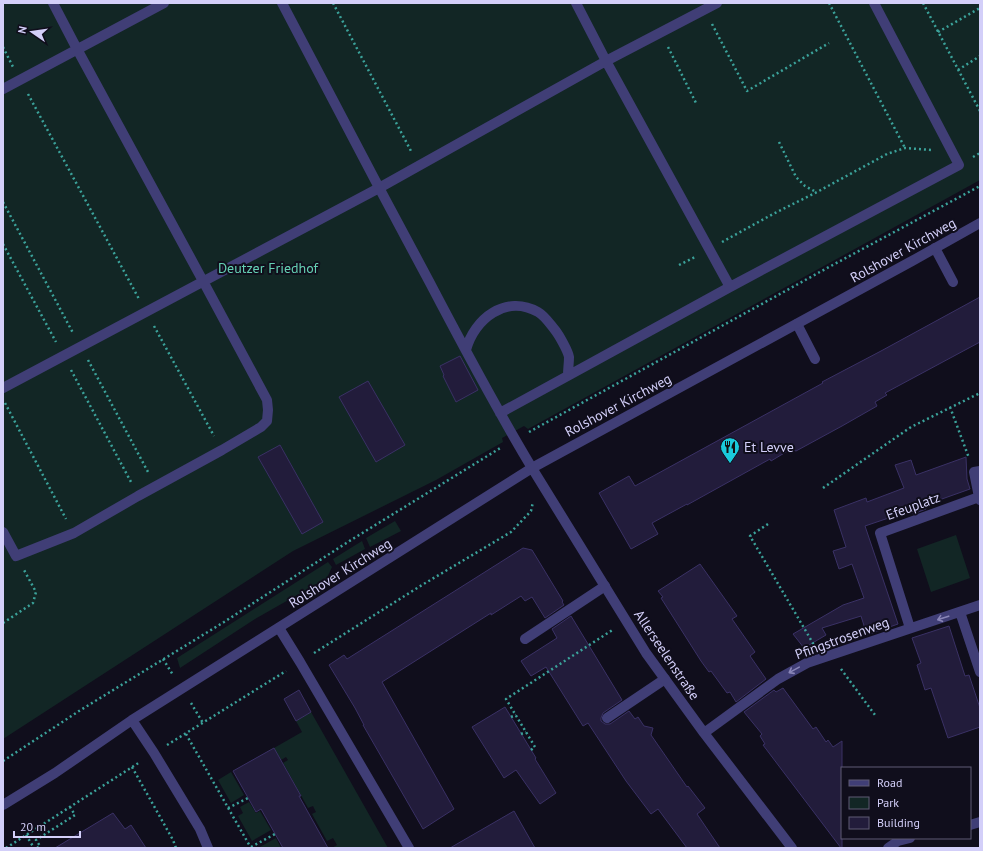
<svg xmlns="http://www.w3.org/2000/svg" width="983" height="851" font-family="'PT Sans',sans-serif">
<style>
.green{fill:#122625}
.building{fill:#221c3b;stroke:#3a3165}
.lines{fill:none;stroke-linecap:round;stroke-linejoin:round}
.path{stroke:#3ba29a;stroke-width:2.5;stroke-dasharray:2 3;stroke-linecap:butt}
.lane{stroke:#403e76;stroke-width:10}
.street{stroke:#403e76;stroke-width:10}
.oneway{stroke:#8a86b8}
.labels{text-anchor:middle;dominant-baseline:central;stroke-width:4;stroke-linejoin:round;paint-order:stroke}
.street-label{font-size:14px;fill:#d3cff9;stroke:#100e1c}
.park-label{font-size:14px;fill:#65d0b4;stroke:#100e1c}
.poi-label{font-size:14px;fill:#d3cff9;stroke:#100e1c;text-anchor:start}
</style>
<rect width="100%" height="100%" fill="#100e1c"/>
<path class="green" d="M3,3H980V180L528,429L524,426L502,438L503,442L436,480L293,551L3,739Z
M395,521L401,531L370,547L366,538Z
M956,535L970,578L931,592L917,549Z
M362,541L365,549L336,565L333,559Z
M328,562L332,567L327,578L255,619L180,668L177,658Z
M311,712L388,848H332L337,845L333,838L327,841L312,814L316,812L313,806L308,808L283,763L288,760L286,757L281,760L274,748L302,732L296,721Z
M231,772L244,795L231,803L218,780Z
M249,802L256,813L260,811L271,830L252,841L238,816L243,813L240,807Z
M276,838L281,848H258Z"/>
<path class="building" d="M980,297V342L885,393L887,395L875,402L877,406L842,426L796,451L791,449L771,461L770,459L687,505V504L652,523L658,534L631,549L599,493L629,476L635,486L823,383L822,382L881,351Z
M460,356L478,390L456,402L443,376L444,375L440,366Z
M368,381L405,445L376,462L339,397Z
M280,445L323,522L302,534L258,457Z
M966,457L967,479L970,489L925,505L926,509L913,514L912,510L865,526L898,624L867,635L861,616L822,628L826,635L804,648L793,634L843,605L864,598L852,564L839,569L833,551L846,547L834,510L866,498L867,502L904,488L895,465L911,460L916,475Z
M523,548L532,550L563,601L562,602L564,605L545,618L532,597L525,601L521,596L491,615V613L382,682L454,809L423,829L363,725H364L355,708L329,665L344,655L347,659Z
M700,564L737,616L732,619L755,652L750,656L766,679L736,702L730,692L727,693L711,671L709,672L701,661L661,598L663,597L658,591Z
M571,616L622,700L603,713L601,718V721L605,724H610L629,711L635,719L638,717L644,726L653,728L651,735L687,787L688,786L705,808L697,814L720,848H687L658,809L651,814L626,781L588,723L583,726L546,667L531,676L521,661L557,638L552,629Z
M949,626L965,676L969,675L980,708V727L948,738L931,688L925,690L917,665L921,663L912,638Z
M783,688L813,729L816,727L826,742L828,740L833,747L842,741V848H841L763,745L765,744L760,736L762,734L744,712L774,690L776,692Z
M299,690L311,712L296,721L284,699Z
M505,707L536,758L535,759L556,793L540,804L516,770L504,778L472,727Z
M274,748L301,796H299L328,848H283L261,809L256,812L233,771Z
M514,811L535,848H450Z
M113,813L125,829L131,825L146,848H55Z"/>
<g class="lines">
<path class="path" d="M333,3L411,151
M829,3L905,148
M923,3L980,111
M712,24L747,91L829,43
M938,32L980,8
M3,47L13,67
M668,47L697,105
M958,70L980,56
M28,94L139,299
M779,142L796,177L805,186L816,192
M973,157L980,153
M3,202L73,333
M722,242L773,214L817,192L887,154L905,148L932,150
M3,244L56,342
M679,265L695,257
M154,326L214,436
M88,360L148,472
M71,370L131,482
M5,403L66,519
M950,407L969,458
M529,432L829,267L980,186
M823,488L911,427L980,393
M768,524L750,536L814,645
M3,623L33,603L36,592L24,570
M314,653L422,585L511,532L531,511L533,502
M163,659L173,675
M841,669L875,715
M191,703L203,723
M511,717L516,715
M186,734L251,848
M521,734L526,732
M167,745L286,671
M531,750L535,747L506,699L614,629
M3,761L79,711L224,622L351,540L502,447
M132,767L173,840L176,848
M228,808L248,798
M26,835L34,848
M251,847L275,834
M6,848L140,762
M37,848L40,846L36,840L75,815L70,807"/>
<path class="lane" d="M282,3C331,97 380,190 430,283C463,346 496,408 532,468
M576,3L606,61L730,287
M3,89L164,3
M935,248L953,282
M797,324L815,359
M466,350C474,319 506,294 538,312C545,316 550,324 555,330C559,335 568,351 569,357C569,363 568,369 568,375
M3,388L379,188L606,61L717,3
M500,413L730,287L959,165L874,3
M3,532L16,556L74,533L138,496L222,450L261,427L267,421L268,410L267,400L203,281L77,49L53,3
M279,628L300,662L409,848
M525,639L605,586
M607,718L665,679"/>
<path class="street" d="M532,468L646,653L704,733L792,848
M979,497L974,472L980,471
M960,612L980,672
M910,628L880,533L979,497L980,500
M132,720L154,753L200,829L208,848
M704,733L778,679L807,663L980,605
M3,805L55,773L132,720L532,468L912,261L980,223
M970,825L980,822
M888,848L898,841L910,838"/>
</g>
<defs><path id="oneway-shaft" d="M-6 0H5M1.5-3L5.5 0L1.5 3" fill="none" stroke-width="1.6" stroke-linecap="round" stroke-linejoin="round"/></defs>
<g class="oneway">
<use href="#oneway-shaft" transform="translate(943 618) rotate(162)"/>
<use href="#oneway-shaft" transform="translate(794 670) rotate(151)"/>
</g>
<defs>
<g id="restaurant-pin" transform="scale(1)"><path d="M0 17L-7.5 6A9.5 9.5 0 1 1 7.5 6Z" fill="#1acadb" stroke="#100e1c"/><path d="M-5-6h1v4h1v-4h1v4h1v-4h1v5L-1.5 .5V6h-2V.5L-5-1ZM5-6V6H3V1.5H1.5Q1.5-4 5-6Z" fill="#111"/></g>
</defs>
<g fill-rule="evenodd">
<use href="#restaurant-pin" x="730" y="447"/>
</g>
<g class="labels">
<g class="street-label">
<text transform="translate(903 250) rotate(-29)">Rolshover Kirchweg</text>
<text transform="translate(618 405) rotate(-28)">Rolshover Kirchweg</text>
<text transform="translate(913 506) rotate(-20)">Efeuplatz</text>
<text transform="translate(340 573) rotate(-32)">Rolshover Kirchweg</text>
<text transform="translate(842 638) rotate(-20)">Pfingstrosenweg</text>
<text transform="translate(667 655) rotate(56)">Allerseelenstraße</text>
</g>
<g class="park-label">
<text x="268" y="268">Deutzer Friedhof</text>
</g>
<g class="poi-label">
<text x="744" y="447">Et Levve</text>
</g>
</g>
<rect width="983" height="851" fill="none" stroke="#d3cff9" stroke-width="8"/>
<rect x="841" y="767" width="130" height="72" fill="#100e1c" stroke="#5e5b74"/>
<rect x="849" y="780" width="20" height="6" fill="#403e76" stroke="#5e5b74"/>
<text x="877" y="787" font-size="12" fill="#d3cff9">Road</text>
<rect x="849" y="797" width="20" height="12" fill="#122625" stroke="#5e5b74"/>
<text x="877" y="807" font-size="12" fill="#d3cff9">Park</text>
<rect x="849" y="817" width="20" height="12" fill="#221c3b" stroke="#5e5b74"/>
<text x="877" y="827" font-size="12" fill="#d3cff9">Building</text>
<g transform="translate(32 32) rotate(283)" stroke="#100e1c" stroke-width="3" paint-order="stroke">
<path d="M0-3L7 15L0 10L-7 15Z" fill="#d3cff9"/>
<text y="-6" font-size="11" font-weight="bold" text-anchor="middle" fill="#d3cff9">N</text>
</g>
<path d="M14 831v6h66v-6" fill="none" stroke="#d3cff9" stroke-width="2"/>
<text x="20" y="831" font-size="12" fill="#d3cff9" stroke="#100e1c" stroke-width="3" paint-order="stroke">20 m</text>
</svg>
